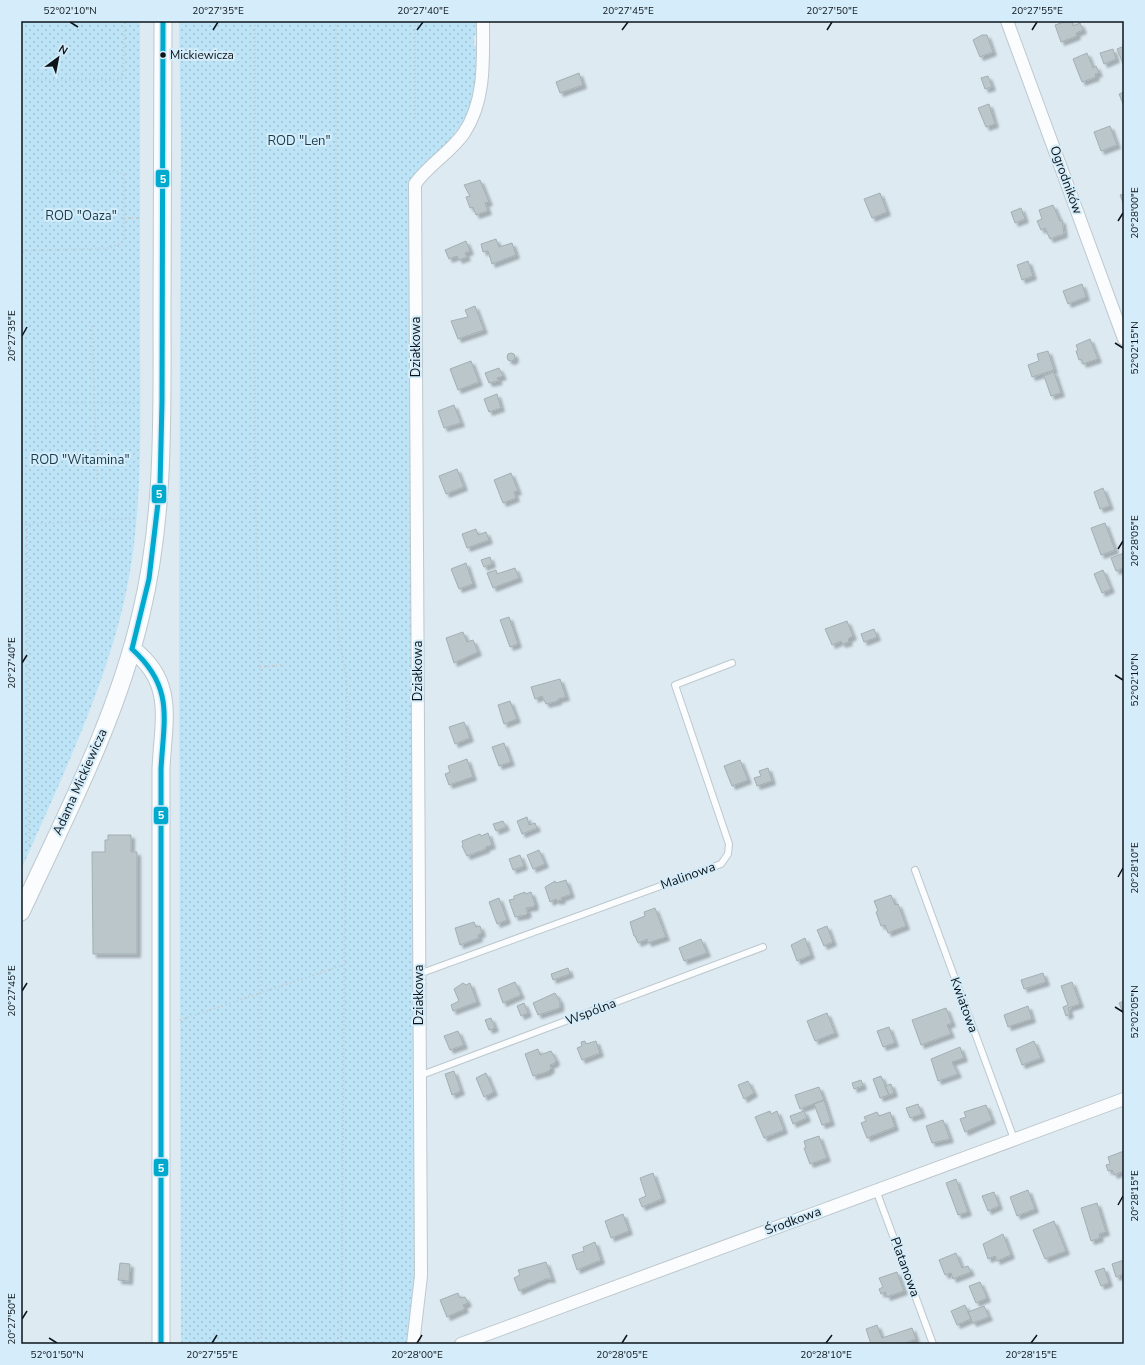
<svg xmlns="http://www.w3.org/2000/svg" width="1145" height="1365" font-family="'Nunito Sans',sans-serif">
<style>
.grass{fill:url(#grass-dots)}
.building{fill:#bac6ca;stroke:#a4afb3;filter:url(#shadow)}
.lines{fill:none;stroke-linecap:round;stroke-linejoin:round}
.lane-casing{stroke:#bec8ce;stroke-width:8}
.street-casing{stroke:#bec8ce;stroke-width:14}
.secondary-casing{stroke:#bec8ce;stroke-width:19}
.path{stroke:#c6cacd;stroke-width:2;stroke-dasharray:1 3;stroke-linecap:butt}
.lane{stroke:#fafcfd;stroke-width:6}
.street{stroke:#fafcfd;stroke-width:12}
.secondary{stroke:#fafcfd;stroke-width:17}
.bus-1-casing{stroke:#d5edfa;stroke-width:8}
.bus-1{stroke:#00a9ce;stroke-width:5}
.ticks{fill:none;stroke:#0d151a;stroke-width:1.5}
.bus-dot{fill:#0d151a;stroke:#d5edfa;stroke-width:1.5}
.labels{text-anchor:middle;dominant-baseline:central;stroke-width:4;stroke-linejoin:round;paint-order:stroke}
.bus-label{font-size:12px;fill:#0d151a;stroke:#d5edfa;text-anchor:start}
.park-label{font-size:13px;fill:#1a3b4b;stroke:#d5edfa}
.street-label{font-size:13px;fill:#0d151a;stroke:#d5edfa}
.line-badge{stroke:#d5edfa;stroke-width:1.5}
.badge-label{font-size:11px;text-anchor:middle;font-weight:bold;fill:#fff}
.neatline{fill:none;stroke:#0d151a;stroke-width:1.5}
.ticks-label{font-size:10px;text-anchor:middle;fill:#0d151a}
</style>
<defs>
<pattern id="grass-dots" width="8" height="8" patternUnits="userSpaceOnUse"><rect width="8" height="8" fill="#bde3f6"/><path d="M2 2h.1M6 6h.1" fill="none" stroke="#a1c2d2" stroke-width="1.8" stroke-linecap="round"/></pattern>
<filter id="shadow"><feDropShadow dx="3.5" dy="3.5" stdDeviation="1" flood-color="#0004"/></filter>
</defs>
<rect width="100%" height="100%" fill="#ddeaf2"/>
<path class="grass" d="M21,21H140C140,126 140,231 140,336C140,422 144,511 125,597C105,689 59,783 21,870Z
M179,21H479V31L474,37V45L479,48L476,81L468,117L434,158L412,178L410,418L416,1292L410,1333L406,1344H181L179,600L181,141Z"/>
<path class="building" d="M1067,21H1072L1073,26L1080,23L1083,30L1076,33L1077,36L1061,42L1055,25Z
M982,35H987L993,52L980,57L973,40Z
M1124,46V66L1117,49Z
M1113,49L1116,59L1104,64L1100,53Z
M1087,53L1093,68L1096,66L1099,73L1095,74L1096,77L1082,82L1073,59Z
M579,73L583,85L560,93L556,82Z
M988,76L992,87L985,89L981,78Z
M1124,92V106L1119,94Z
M989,104L995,124L986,127L978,108Z
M1110,126L1117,145L1101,151L1094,132Z
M480,180L489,202L485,203L488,211L476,215L473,207L470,208L466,197L470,196L464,185Z
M880,193L887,212L872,218L864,199Z
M1124,194V205L1120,195Z
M1053,205L1060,221L1062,220L1064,234L1050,239L1045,228L1041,230L1037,221L1042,219L1039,210Z
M1021,208L1025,219L1015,223L1011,212Z
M496,239L499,247L512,243L516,255L492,264L488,251L483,252L481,244Z
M466,241L470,251L465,253L467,257L459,260L457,256L449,259L445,250Z
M1028,261L1033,276L1022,280L1017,265Z
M1082,284L1086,297L1068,304L1063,291Z
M475,306L484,330L458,339L451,321L468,317L465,310Z
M1090,339L1098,359L1083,364L1081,359L1079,360L1076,351L1078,350L1076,345Z
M1048,351L1054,370L1032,377L1028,365L1039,361L1037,354Z
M507 357a4 4 0 1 1 8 0a4 4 0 1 1-8 0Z
M471,361L479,382L458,390L450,369Z
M499,368L503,376L497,378L499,381L489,383L485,373Z
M1054,372L1061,393L1051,396L1044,376Z
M497,394L501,408L489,412L484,399Z
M454,405L461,423L444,428L438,411Z
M457,469L464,487L446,494L439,476Z
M511,473L518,491L514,492L516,498L503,503L494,480Z
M1103,488L1110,506L1100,509L1094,492Z
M1105,523L1115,550L1101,555L1091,528Z
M476,529L478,535L486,532L489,540L467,548L462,534Z
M1124,553V568L1116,571L1111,558Z
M490,557L492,564L484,567L481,560Z
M466,563L473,584L459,589L451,569Z
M515,568L519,578L493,588L487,573L496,570L497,574Z
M1103,570L1111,589L1102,593L1094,574Z
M509,617L518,644L510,647L500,620Z
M847,621L853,636L848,639L849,642L842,644L841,641L832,645L825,629Z
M874,629L877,637L864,642L861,634Z
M463,632L467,642L473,640L478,652L454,663L446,638Z
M560,679L566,697L558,699V701L546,704L542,696L535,699L531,687Z
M510,701L517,719L504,724L498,705Z
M464,722L470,738L455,744L449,727Z
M504,743L511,762L499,766L492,747Z
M467,759L473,777L449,785L445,774L450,772L448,766Z
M740,760L748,780L732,786L724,766Z
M768,768L772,781L757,786L754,778L761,776L759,771Z
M527,817L529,825L535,823L537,828L522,834L517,821Z
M503,821L506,827L496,831L493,824Z
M488,833L492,845L486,847V849L467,856L462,846L463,845L462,841L480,834L481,836Z
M108,835H131V852H137V954H93L92,852H105V840H108Z
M539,850L545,864L533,869L527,855Z
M520,855L524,866L513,870L509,859Z
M566,880L571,894L561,898L562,900L557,901L556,899L550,902L545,887L555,881L556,883Z
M525,892V894L531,892L535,904L534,907L526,908L528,913L526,915L515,917L509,900L514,899V896Z
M891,895L895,905L898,904L906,926L888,933L885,925L881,926L876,912L878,911L874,901Z
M499,898L507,920L497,924L489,902Z
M655,908L666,937L648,943L647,939L638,943L635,936H634L630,922L645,916L644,912Z
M474,922L476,927L480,926L482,933L478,935L479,938L460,945L455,928Z
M827,926L833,942L824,946L817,930Z
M805,938L811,955L797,961L791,945Z
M701,939L707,953L684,961L679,948Z
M568,968L570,974L553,980L551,974Z
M1043,973L1046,982L1024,989L1021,980Z
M515,982L521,995L503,1003L498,989Z
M1072,982L1080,1004L1068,1008L1070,1014L1066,1016L1063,1007L1068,1005L1061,986Z
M463,983L466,985L470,983L477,1002L453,1011L451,1005L459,1001L454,989Z
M555,993L560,1001V1008L538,1015L533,1003Z
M1124,1001V1015L1119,1003Z
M524,1003L528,1013L521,1016L517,1006Z
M1028,1006L1032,1019L1008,1027L1004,1015Z
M946,1008L952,1023L947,1025L951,1034L921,1045L912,1020Z
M827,1013L835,1033L815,1041L807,1021Z
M491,1018L495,1028L489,1030L485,1020Z
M889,1027L895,1043L883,1047L877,1031Z
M458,1031L464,1045L450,1050L444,1036Z
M585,1041L586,1044L596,1041L600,1053L582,1060L577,1048L582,1046L581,1042Z
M1034,1041L1041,1058L1022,1065L1016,1049Z
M960,1047L964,1058L952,1062L958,1074L938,1081L931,1059Z
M538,1049L540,1055L551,1051L556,1060L555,1063L550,1065L551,1069L547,1072L533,1076L525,1054Z
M454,1071L461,1091L452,1095L445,1074Z
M486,1073L494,1092L484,1097L476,1078Z
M881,1076L889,1095L880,1098L873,1079Z
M861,1080L863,1086L854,1089L852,1083Z
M748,1081L754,1093L744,1099L738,1085Z
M891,1084L894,1093L889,1095L885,1086Z
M819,1087L824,1100L800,1109L795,1095Z
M824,1100L831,1122L822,1125L814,1104Z
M918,1104L922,1114L910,1118L906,1108Z
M986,1105L992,1120L965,1132L960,1119L966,1117L964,1112Z
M770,1111L771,1114L777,1111L784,1130L764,1138L755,1117Z
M804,1111L807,1118L793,1124L790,1116Z
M877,1112L879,1116L890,1112L895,1127L867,1138L861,1123L866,1121L864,1117Z
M943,1120L950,1139L932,1143L926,1126Z
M819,1136L827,1158L810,1164L804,1148H806L804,1141Z
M1124,1151V1171L1114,1175L1112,1170L1108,1171L1106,1165L1110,1164L1108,1157Z
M653,1173L662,1199L642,1207L639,1199L646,1196L640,1178Z
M956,1179L968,1212L958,1215L946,1183Z
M1028,1190L1035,1209L1017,1216L1010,1197Z
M994,1192L999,1206L988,1211L982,1196Z
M1097,1203L1106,1232L1099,1234L1100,1238L1091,1241L1081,1208Z
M623,1214L629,1231L611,1238L605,1221Z
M1054,1221L1066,1251L1045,1259L1033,1230Z
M1003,1234L1011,1255L997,1261L995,1256L988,1259L983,1244Z
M595,1242L601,1260L577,1270L572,1255L584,1251L583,1247Z
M956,1253L962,1268L968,1266L971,1272L953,1279L951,1273L945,1275L939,1260Z
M1124,1260V1274L1116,1277L1112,1264Z
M546,1262L552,1279H546L519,1291L514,1278L520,1275L518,1270Z
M120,1263L130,1264L129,1281L118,1280Z
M1104,1268L1109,1283L1101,1286L1095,1271Z
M897,1272L904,1291L887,1297L885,1292L881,1294L879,1289L883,1287L879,1278Z
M980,1282L987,1298L976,1303L969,1286Z
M458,1293L460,1298L465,1297L468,1303L463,1305L465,1309L447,1317L440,1300Z
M965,1305L971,1319L957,1325L951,1311Z
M984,1306L989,1317L973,1323L968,1312Z
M877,1325L882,1338L912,1328L916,1339L903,1344H871L866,1329Z"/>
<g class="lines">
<g class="lane-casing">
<path id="lane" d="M915,870L1014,1139
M419,974L721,864L728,854L729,844L675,685L732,663
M419,1076L763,947
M876,1190L933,1344"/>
</g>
<g class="street-casing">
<path id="street" d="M1007,21L1124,339
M413,1344L421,1276L415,184C428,165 451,152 464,133C486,100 483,59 483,21
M461,1344L1124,1099"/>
</g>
<g class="secondary-casing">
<path id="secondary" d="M132,649C176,682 163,721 161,769V1344
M21,912C66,815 117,718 141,614C165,515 162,412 162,311C162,214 163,118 163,21"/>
</g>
<path class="path" d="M255,21L254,309L256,519L260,667L261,1344
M336,21V595L339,639L346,674L347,690L341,1344
M415,21V120
M21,80H118L123,77L125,21
M21,170L116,171L124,174V241L111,248L21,251
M124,218H140
M92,326L97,481
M21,402L140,403
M21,404L22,474
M27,524L29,847
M21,525L136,518
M260,667L281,665
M180,1020L343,965"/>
<use href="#lane" class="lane"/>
<use href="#street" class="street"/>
<use href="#secondary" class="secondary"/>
<g class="bus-1-casing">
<path id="bus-1" d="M132,649C174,687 164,717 161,769V1344
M132,649L149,579L160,486L162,402L163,21"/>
</g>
<use href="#bus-1" class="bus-1"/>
</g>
<path class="ticks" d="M70,22L78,27M213,30L218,22M417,30L423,22M622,30L628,22M827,30L832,22M1032,30L1037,22M1118,221L1123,213M22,336L27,327M1115,343L1123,348M1118,549L1123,541M22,663L27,655M1115,675L1123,680M1118,877L1123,868M22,991L27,983M1115,1007L1123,1012M1118,1205L1123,1196M22,1319L27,1311M49,1338L57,1343M212,1343L217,1335M417,1343L422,1335M622,1343L627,1335M826,1343L832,1335M1031,1343L1037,1335"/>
<circle class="bus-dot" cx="163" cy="55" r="3.5"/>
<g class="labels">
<g class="bus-label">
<text x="170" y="55">Mickiewicza</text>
</g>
<g class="park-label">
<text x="299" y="141">ROD "Len"</text>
<text x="81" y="216">ROD "Oaza"</text>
<text x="80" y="460">ROD "Witamina"</text>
</g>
<g class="street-label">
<text transform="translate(1066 180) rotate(70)">Ogrodników</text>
<text transform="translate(416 347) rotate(-90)">Działkowa</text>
<text transform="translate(418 671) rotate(-90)">Działkowa</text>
<text transform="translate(80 782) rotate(-66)">Adama Mickiewicza</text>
<text transform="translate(688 876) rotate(-20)">Malinowa</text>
<text transform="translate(419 995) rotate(-90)">Działkowa</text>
<text transform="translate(964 1005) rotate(70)">Kwiatowa</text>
<text transform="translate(591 1012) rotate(-21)">Wspólna</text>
<text transform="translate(793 1221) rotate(-20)">Środkowa</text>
<text transform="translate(905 1267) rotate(70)">Platanowa</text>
</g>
</g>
<g class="line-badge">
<rect x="155" y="169" width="15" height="19" rx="4" fill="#00a9ce"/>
<rect x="151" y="484" width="16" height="20" rx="4" fill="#00a9ce"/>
<rect x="153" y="806" width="16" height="19" rx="4" fill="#00a9ce"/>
<rect x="153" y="1158" width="16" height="19" rx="4" fill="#00a9ce"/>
</g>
<g class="badge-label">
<text x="163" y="183">5</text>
<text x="159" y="498">5</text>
<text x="161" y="819">5</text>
<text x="161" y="1172">5</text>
</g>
<rect width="1145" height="1365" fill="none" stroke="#d5edfa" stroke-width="44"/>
<g transform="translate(58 58) rotate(32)" stroke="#d5edfa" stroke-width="3" paint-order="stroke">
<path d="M0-3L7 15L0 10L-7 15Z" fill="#0d151a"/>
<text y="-6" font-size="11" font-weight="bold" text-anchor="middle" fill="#0d151a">N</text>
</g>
<rect x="22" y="22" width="1101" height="1321" class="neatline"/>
<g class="ticks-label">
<text x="70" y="14">52°02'10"N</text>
<text x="218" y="14">20°27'35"E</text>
<text x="423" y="14">20°27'40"E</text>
<text x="628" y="14">20°27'45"E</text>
<text x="832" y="14">20°27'50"E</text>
<text x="1037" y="14">20°27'55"E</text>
<text transform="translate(1134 213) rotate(-90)" y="4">20°28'00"E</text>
<text transform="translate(11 336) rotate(-90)" y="4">20°27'35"E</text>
<text transform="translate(1134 348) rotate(-90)" y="4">52°02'15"N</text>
<text transform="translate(1134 541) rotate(-90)" y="4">20°28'05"E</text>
<text transform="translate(11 663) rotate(-90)" y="4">20°27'40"E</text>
<text transform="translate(1134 680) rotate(-90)" y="4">52°02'10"N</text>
<text transform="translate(1134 868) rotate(-90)" y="4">20°28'10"E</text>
<text transform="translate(11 991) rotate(-90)" y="4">20°27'45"E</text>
<text transform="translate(1134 1012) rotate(-90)" y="4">52°02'05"N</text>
<text transform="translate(1134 1196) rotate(-90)" y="4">20°28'15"E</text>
<text transform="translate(11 1319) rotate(-90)" y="4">20°27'50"E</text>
<text x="57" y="1358">52°01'50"N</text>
<text x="212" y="1358">20°27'55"E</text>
<text x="417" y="1358">20°28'00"E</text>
<text x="622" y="1358">20°28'05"E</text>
<text x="826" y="1358">20°28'10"E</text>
<text x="1031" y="1358">20°28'15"E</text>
</g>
</svg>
